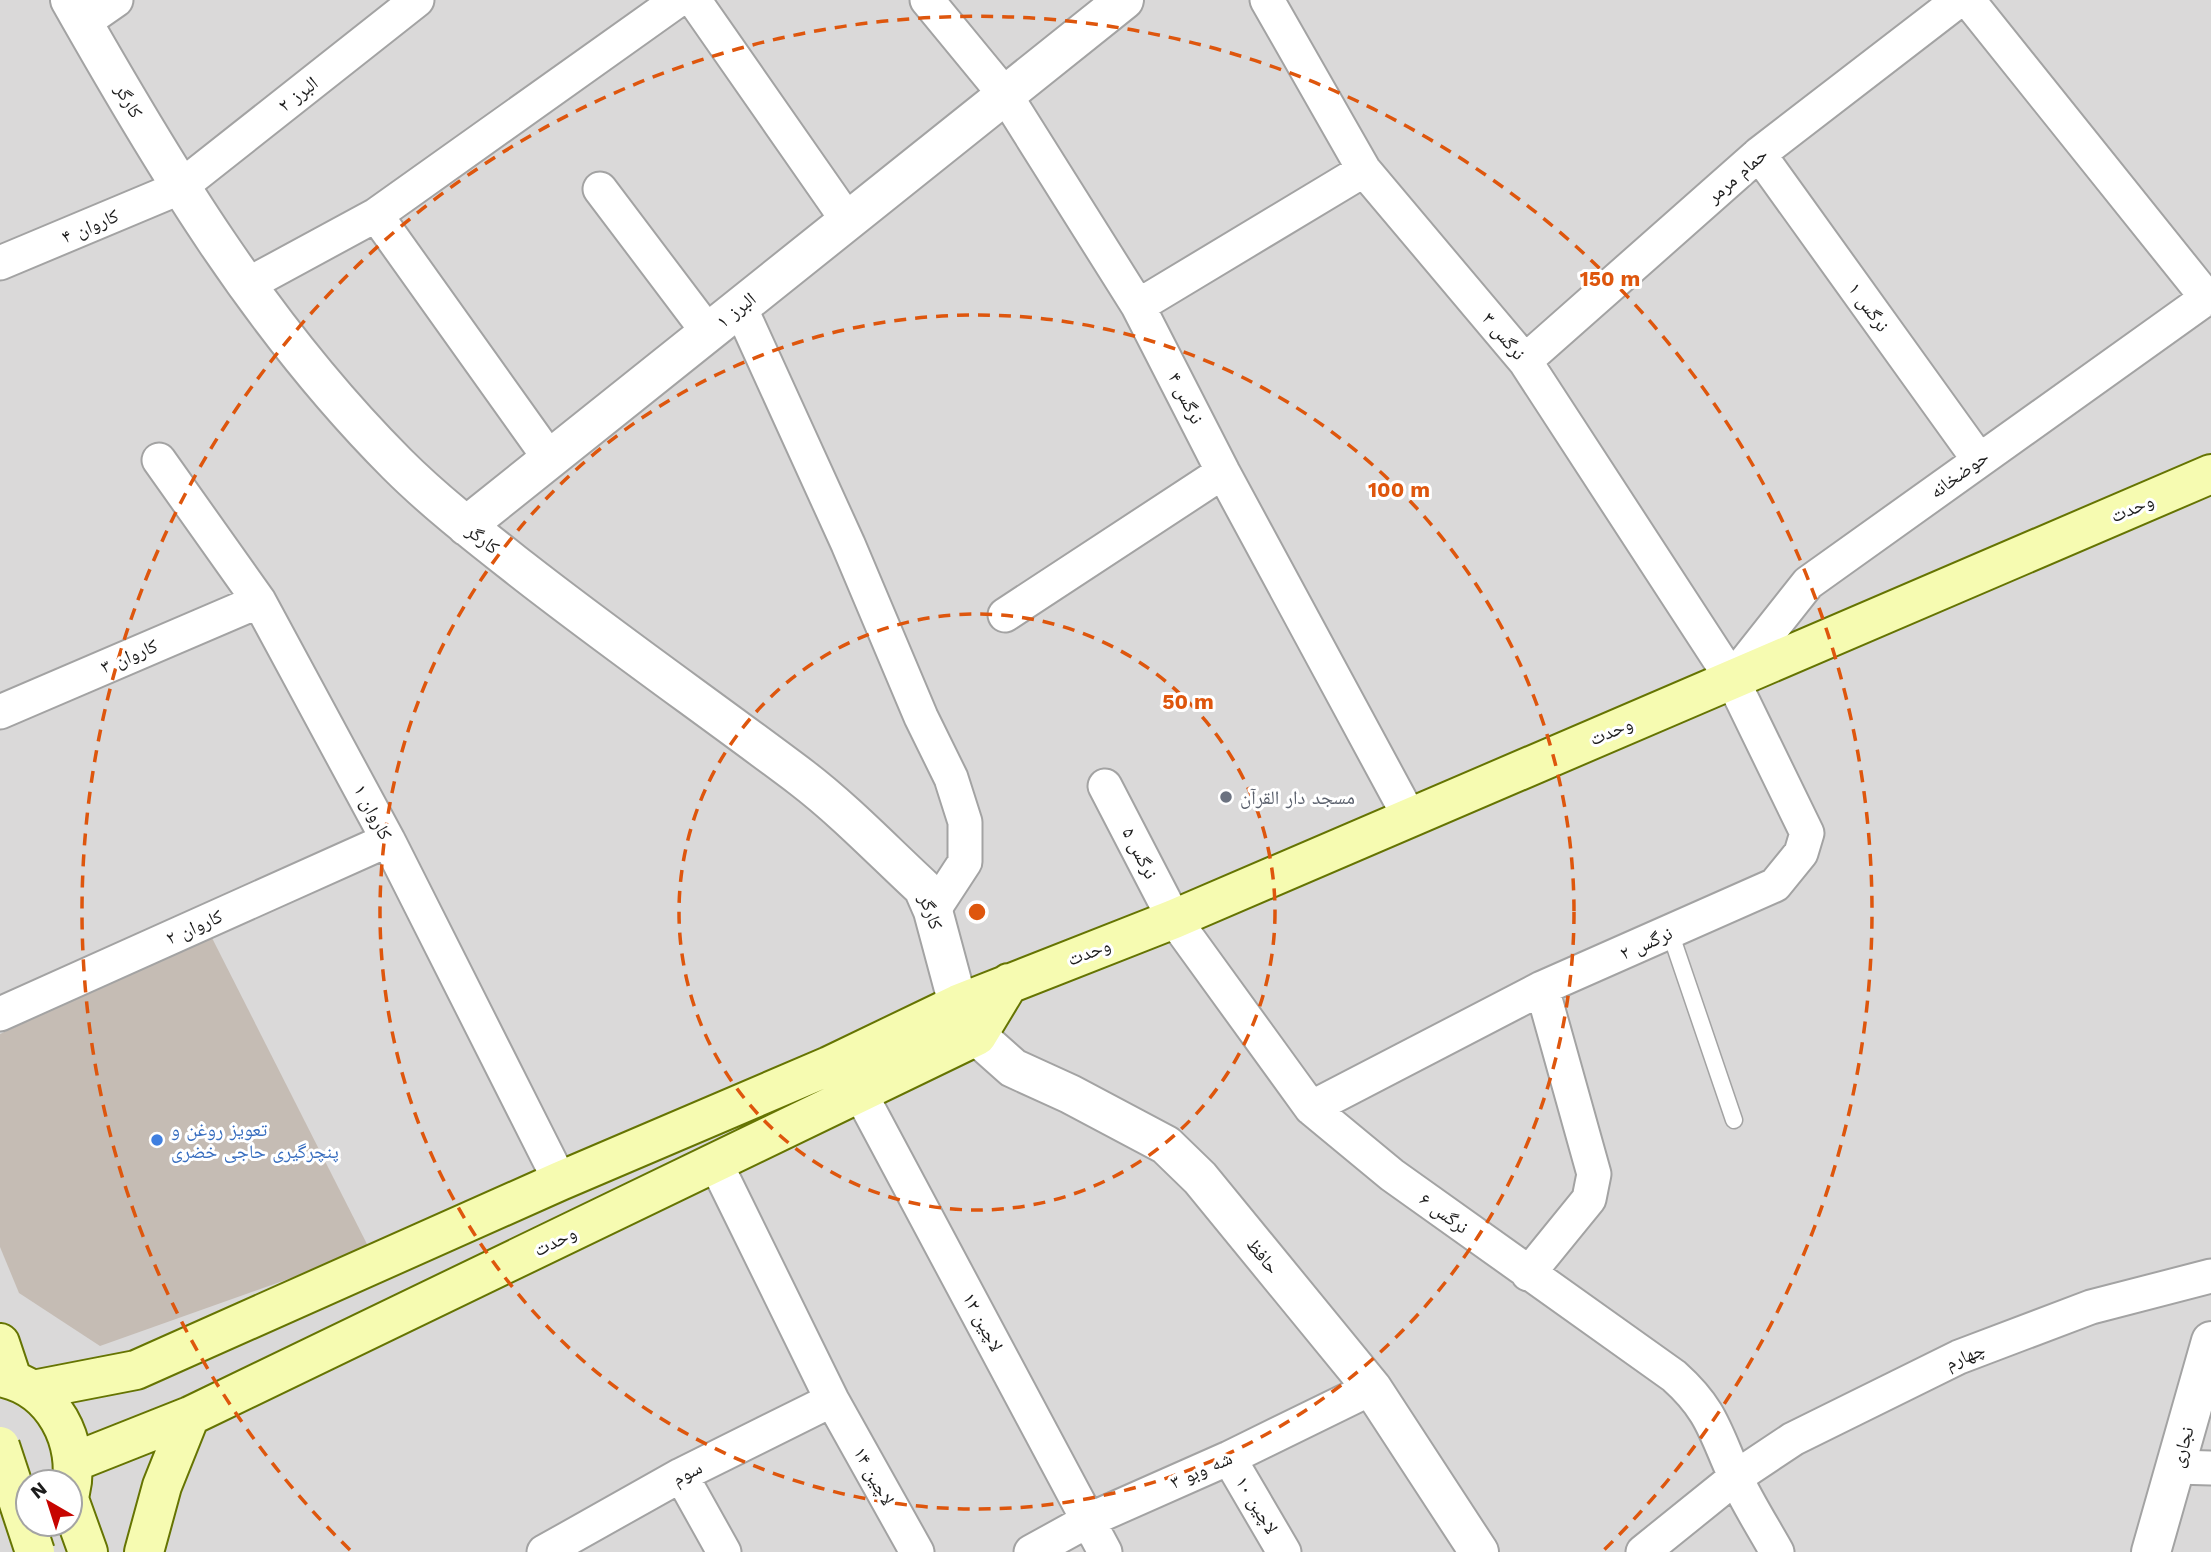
<svg xmlns="http://www.w3.org/2000/svg" width="2211" height="1552" font-family="'Work Sans','Noto Naskh Arabic',sans-serif">
<style>
.residential{fill:#dad9d9;fill-rule:evenodd}
.building{fill:#c5bcb4}
.lines{fill:none;stroke-linecap:round;stroke-linejoin:round}
.service-casing{stroke:#a3a3a3;stroke-width:19}
.minor-casing{stroke:#a3a3a3;stroke-width:37}
.tertiary-casing{stroke:#a3a3a3;stroke-width:42}
.secondary-casing{stroke:#657402;stroke-width:42}
.service{stroke:#fff;stroke-width:16}
.minor{stroke:#fff;stroke-width:33}
.tertiary{stroke:#fff;stroke-width:38}
.secondary{stroke:#f6fbb1;stroke-width:38}
.secondary-bridge-casing{stroke:#657402;stroke-width:42;stroke-linecap:butt}
.secondary-bridge{stroke:#f6fbb1;stroke-width:38}
.ring{fill:none;stroke:#de560d;stroke-width:3.5;stroke-dasharray:12 9}
.worship-dot{fill:#6b7280;stroke:#fff;stroke-width:2.5}
.shop-dot{fill:#3f7fe0;stroke:#fff;stroke-width:2.5}
.labels{text-anchor:middle;dominant-baseline:central;stroke-width:6;stroke-linejoin:round;paint-order:stroke}
.street-label{font-size:19px;fill:#1c1c1c;stroke:#fff}
.worship-label{font-size:19px;fill:#5b616d;stroke:#fff;text-anchor:start}
.shop-label{font-size:19px;fill:#366cbe;stroke:#fff;text-anchor:start}
.centre{fill:#de560d;stroke:#fff;stroke-width:3.5}
.ring-label{font-size:21px;text-anchor:middle;font-weight:bold;fill:#de560d;stroke:#fff;stroke-width:6;stroke-linejoin:round;paint-order:stroke}
</style>
<rect width="100%" height="100%" fill="#eeeae1"/>
<path class="residential" d="M0,0H2211V1552H0ZM28,1482H70V1524H28Z"/>
<path class="building" d="M210,934L370,1250L100,1346L19,1293L0,1247V1034Z"/>
<g class="lines">
<g class="service-casing">
<path id="service" d="M1670,932L1734,1120"/>
</g>
<g class="minor-casing">
<path id="minor" d="M694,0L848,221
M927,0L1006,96L1138,306L1223,472L1410,818
M1267,0L1364,170L1525,361L1732,679L1807,833L1801,853L1775,885L1542,988L1311,1108
M1968,0L2207,298
M83,23L116,0
M1759,154L1979,460
M600,189L708,332
M376,215L550,459
M0,263L179,188L417,0
M245,286L376,215L678,0
M1138,306L1364,170
M740,307L848,544L921,717L951,778L965,822V862L933,911
M1525,361L1759,154L1959,0
M159,460L259,601L388,840L560,1181
M1005,615L1223,472
M1732,679L1808,583L2211,295
M0,712L259,601
M1105,786L1174,919L1311,1108L1392,1175L1674,1376C1712,1410 1715,1432 1735,1476C1747,1502 1763,1527 1777,1552
M0,1014L388,840
M860,1093L1105,1552
M716,1164L832,1400L917,1552
M1528,1274L1589,1199L1594,1174L1542,988
M1229,1458L1284,1552
M2176,1467L2211,1468
M681,1475L724,1552
M544,1552L681,1475L832,1400
M1031,1552L1089,1520L1229,1458L1372,1388
M1643,1552L1736,1477L1793,1439L1959,1357L2091,1307L2211,1276"/>
</g>
<g class="tertiary-casing">
<path id="tertiary" d="M70,0C164,166 261,328 397,464C435,502 479,536 521,569C613,641 709,708 802,778C845,811 883,851 923,888L933,911L958,1004L977,1036L1013,1068L1070,1094L1166,1145L1200,1178L1372,1388L1479,1552
M466,526L1124,0
M2151,1552L2211,1341"/>
</g>
<g class="secondary-casing">
<path id="secondary" d="M0,1343L12,1379
M0,1377C53,1387 82,1442 70,1493
M33,1390L136,1370L560,1181L829,1066L958,1004L1174,919L2211,474
M74,1462L190,1416L977,1036L1009,983
M70,1502L88,1552
M144,1552L162,1486L190,1416"/>
</g>
<use href="#service" class="service"/>
<use href="#minor" class="minor"/>
<use href="#tertiary" class="tertiary"/>
<use href="#secondary" class="secondary"/>
<g class="secondary-bridge-casing">
<path id="secondary-bridge" d="M0,1446L35,1552"/>
</g>
<use href="#secondary-bridge" class="secondary-bridge"/>
</g>
<g class="ring">
<circle cx="977" cy="912" r="298"/>
<circle cx="977" cy="912" r="597"/>
<path d="M350 1550A895 895 0 1 1 1604 1550"/>
</g>
<circle class="worship-dot" cx="1226" cy="797" r="7"/>
<circle class="shop-dot" cx="157" cy="1140" r="7"/>
<g class="labels">
<g class="street-label">
<text transform="translate(298 94) rotate(-38)">البرز ۲</text>
<text transform="translate(129 101) rotate(60)">کارگر</text>
<text transform="translate(1737 175) rotate(-41)">حمام مرمر</text>
<text transform="translate(90 226) rotate(-23)">کاروان ۴</text>
<text transform="translate(1869 307) rotate(54)">نرگس ۱</text>
<text transform="translate(736 310) rotate(-39)">البرز ۱</text>
<text transform="translate(1504 336) rotate(50)">نرگس ۳</text>
<text transform="translate(1186 398) rotate(63)">نرگس ۴</text>
<text transform="translate(1959 474) rotate(-36)">حوضخانه</text>
<text transform="translate(2132 508) rotate(-23)">وحدت</text>
<text transform="translate(483 539) rotate(38)">کارگر</text>
<text transform="translate(129 656) rotate(-23)">کاروان ۳</text>
<text transform="translate(1611 731) rotate(-23)">وحدت</text>
<text transform="translate(373 812) rotate(62)">کاروان ۱</text>
<text transform="translate(1140 853) rotate(63)">نرگس ۵</text>
<text transform="translate(931 912) rotate(70)">کارگر</text>
<text transform="translate(194 927) rotate(-24)">کاروان ۲</text>
<text transform="translate(1646 943) rotate(-24)">نرگس ۲</text>
<text transform="translate(1089 952) rotate(-21)">وحدت</text>
<text transform="translate(1444 1213) rotate(36)">نرگس ۶</text>
<text transform="translate(555 1241) rotate(-26)">وحدت</text>
<text transform="translate(1263 1256) rotate(51)">حافظ</text>
<text transform="translate(983 1322) rotate(62)">لاچین ۱۲</text>
<text transform="translate(1965 1356) rotate(-23)">چهارم</text>
<text transform="translate(2182 1447) rotate(-74)">نجاری</text>
<text transform="translate(1201 1470) rotate(-24)">شه وبو ۳</text>
<text transform="translate(687 1473) rotate(-28)">سوم</text>
<text transform="translate(874 1476) rotate(61)">لاچین ۱۴</text>
<text transform="translate(1257 1505) rotate(59)">لاچین ۱۰</text>
</g>
<g class="worship-label">
<text x="1240" y="797">مسجد دار القرآن</text>
</g>
<g class="shop-label">
<text x="171" y="1129">تعویز روغن و<tspan x="171" dy="22">پنچرگیری حاجی خضری</tspan></text>
</g>
</g>
<circle cx="977" cy="912" r="10" class="centre"/>
<g class="ring-label">
<text x="1610" y="286">150 m</text>
<text x="1399" y="497">100 m</text>
<text x="1188" y="709">50 m</text>
</g>
<g transform="translate(49 1503) rotate(321)"><circle r="33" fill="#ffffff" stroke="#a4a4a4" stroke-width="2"/>
<path d="M0-5L12 26L0 18L-12 26Z" fill="#c70500"/>
<text y="-10" font-size="19" font-weight="bold" text-anchor="middle" fill="#1c1c1c">N</text>
</g>
</svg>
